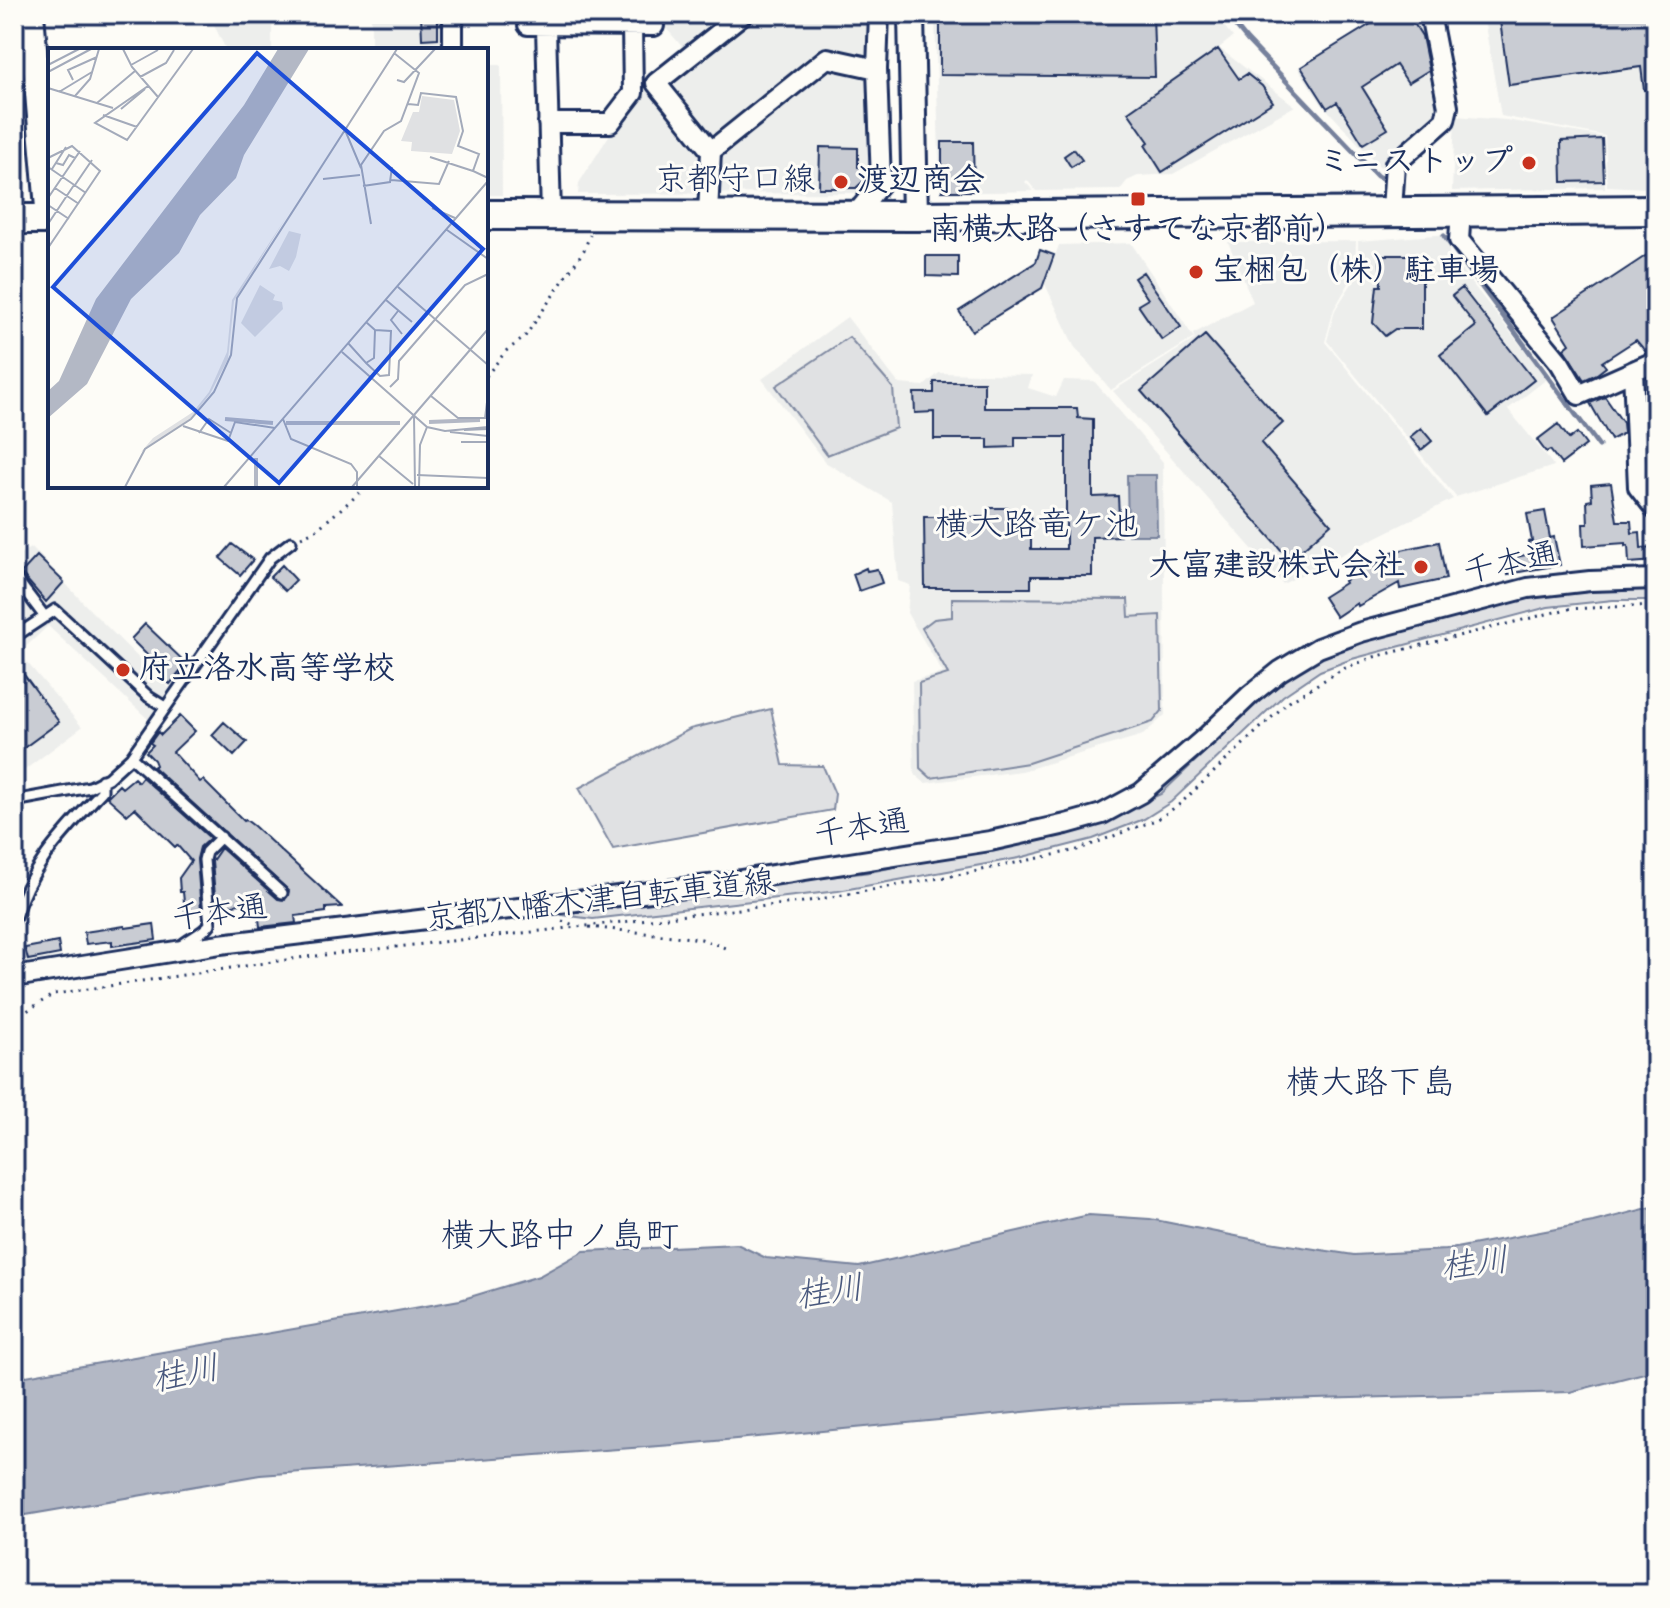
<svg xmlns="http://www.w3.org/2000/svg" width="1670" height="1608" font-family="'Indie Flower','Klee One',sans-serif">
<style>
.built{fill:#edeeec}
.green{fill:#e0e1e3;stroke:#7e88a0;stroke-width:2}
.water{fill:#b3b8c5;stroke:#76819c;stroke-width:2}
.lines{fill:none;stroke-linecap:round;stroke-linejoin:round}
.stream{stroke:#76819c;stroke-width:5}
.building{fill:#c9ccd3;stroke:#1b2f5e;stroke-width:2}
.lane-casing{stroke:#1b2f5e;stroke-width:15}
.street-casing{stroke:#1b2f5e;stroke-width:24}
.secondary-casing{stroke:#1b2f5e;stroke-width:30}
.primary-casing{stroke:#1b2f5e;stroke-width:34}
.path{stroke:#1b2f5e;stroke-width:3;stroke-dasharray:2 6;stroke-linecap:butt}
.lane{stroke:#fdfcf7;stroke-width:9}
.street{stroke:#fdfcf7;stroke-width:18}
.secondary{stroke:#fdfcf7;stroke-width:24}
.primary{stroke:#fdfcf7;stroke-width:28}
.poi-dot{fill:#c8321e;stroke:#fdfcf7;stroke-width:3}
.labels{text-anchor:middle;dominant-baseline:central;stroke-width:6;stroke-linejoin:round;paint-order:stroke}
.poi-label{font-size:32px;font-weight:bold;fill:#1b2f5e;stroke:#fdfcf7;text-anchor:start}
.street-label{font-size:32px;fill:#1b2f5e;stroke:#fdfcf7}
.neighbourhood-label{font-size:34px;fill:#1b2f5e;stroke:#fdfcf7}
.water-label{font-size:34px;font-style:italic;fill:#49587d;stroke:#fdfcf7}
.inset-river{fill:none;stroke:#b3b8c5;stroke-width:4}
.inset-road{fill:none;stroke:#a3aaba;stroke-width:2}
.view{fill:#1d4ed8;fill-opacity:0.15;stroke:#1d4ed8;stroke-width:4}
.inset-edge{fill:none;stroke:#1b2f5e;stroke-width:4}
</style>
<rect width="100%" height="100%" fill="#fdfcf7"/>
<filter id="ink" filterUnits="userSpaceOnUse"><feTurbulence type="fractalNoise" baseFrequency=".0125" numOctaves="2"/><feDisplacementMap in="SourceGraphic" scale="16" xChannelSelector="R" yChannelSelector="G"/><feConvolveMatrix kernelMatrix="1 2 1 2 8 2 1 2 1" color-interpolation-filters="sRGB"/></filter>
<g filter="url(#ink)">
<path class="built" d="M209,14H272V50H226Z
M371,14H441L442,50H371Z
M667,14H887L884,158L860,193L578,194L579,183L641,85L685,50L659,20Z
M935,14H1214L1233,37L1219,48L1295,106L1173,174L1138,176L1127,181L1120,190L1036,191L1027,180L1025,182L1034,191L940,193Z
M1385,14H1423L1444,101L1436,122L1380,167L1321,103L1298,68Z
M1483,14H1656V168L1645,175L1646,188L1607,186L1605,136L1501,116Z
M14,55H16L23,176L14,183Z
M486,65H501L502,195H486Z
M1455,116L1506,120L1604,137L1605,188L1452,191Z
M1449,234V254L1547,379L1508,409L1554,466L1456,497L1327,341L1335,310L1358,274V241Z
M1356,241L1355,273L1334,309L1325,342L1453,499L1283,584L1113,391L1195,339L1193,334L1253,302L1228,242Z
M1131,243L1194,338L1111,390L1074,346L1045,284L1059,245Z
M847,317L899,384L924,386L939,373L1032,375L1028,388L1056,397L1064,380L1094,381L1163,462L1165,715L1143,735L1022,771L925,783L914,774L912,681L943,673L907,613L910,585L898,581L892,502L825,462L762,379Z
M32,547L91,611L169,688L149,720L48,626L19,653L82,727L14,778V549L18,555Z"/>
<path class="green" d="M849,337L893,388L896,428L827,455L776,386Z
M1656,585V600H1613L1548,607L1352,659L1320,671L1283,696L1171,802L1144,819L1093,839L1019,858L838,891L593,919L562,915L557,910L870,872L1088,827L1161,794L1252,707L1293,674L1345,645L1551,593Z
M952,598L1128,599L1129,617L1160,615L1162,711L1153,722L1028,763L931,778L920,768L919,683L948,674L922,628L934,619L952,617Z
M771,709L783,765L823,766L835,794L833,810L613,849L579,788L690,729Z"/>
<path class="water" d="M1127,475H1156L1157,535H1128Z
M1656,1206V1370L1570,1392L1098,1405L673,1445L260,1475L14,1517V1378L460,1300L539,1276L584,1251L737,1244L766,1258L859,1267L1089,1215L1150,1219L1256,1240L1354,1255L1445,1250L1593,1222Z"/>
<g class="lines">
<path class="stream" d="M1226,14L1247,40L1377,176L1390,182
M1649,181L1656,176
M1444,236L1599,446"/>
</g>
<path class="building" d="M421,14H438V38L422,39Z
M940,14H1153L1155,77L940,75Z
M1387,14H1408L1422,36L1429,70L1408,83L1396,65L1362,87L1388,129L1363,144L1337,102L1327,108L1301,67Z
M1499,14H1656V88L1644,90L1641,67L1509,85Z
M1218,49L1239,79L1247,74L1262,86L1273,102L1162,172L1145,145L1149,142L1128,112Z
M1602,139L1604,181L1562,182L1561,141Z
M942,142H973L974,191H942Z
M820,147L858,148V167H868L869,176L856,188H819Z
M1074,149L1082,160L1071,167L1064,156Z
M1656,249V349L1646,352L1636,340L1602,362L1606,367L1597,374L1584,380L1564,349L1570,344L1553,317Z
M1040,250L1054,255L1042,288L972,331L959,311L1036,262Z
M1380,255H1422V329H1395L1385,336L1373,323L1377,286H1381Z
M926,256H958V277L926,276Z
M1143,272L1181,327L1162,340L1138,305L1148,299L1134,278Z
M1462,288L1534,380L1488,416L1440,355L1476,326L1452,296Z
M1205,335L1283,423L1261,443L1331,524L1290,560L1141,391Z
M934,382H984V408H1077L1078,418L1093,419V497L1118,496L1120,536L1092,537V576H1031V588H925L924,517H989L988,508H1015V516L1031,517V549H1066V437H1015V447L988,448V439H934V412L915,413L914,393H934Z
M1605,397L1623,423L1624,433L1611,440L1590,403Z
M1558,424L1569,439L1577,433L1586,445L1561,464L1550,450L1546,452L1537,440Z
M1421,428L1432,441L1421,450L1410,437Z
M1611,483L1617,521H1631L1632,533L1640,532L1641,548L1656,547V561L1629,563L1628,545L1625,546V543L1584,546L1583,524H1588L1587,501L1592,500L1591,485Z
M1545,511L1550,538L1554,537L1560,565L1508,574L1505,559L1531,554L1528,542L1532,541L1527,514Z
M1439,542L1446,579L1400,589L1399,583L1358,606L1357,603L1336,617L1323,597L1345,583L1344,581L1393,555L1392,552Z
M232,544L253,560L240,575L220,558Z
M37,556L64,582L46,602L21,573Z
M282,565L296,580L285,591L270,577Z
M866,568L867,571L877,569L882,583L859,591L853,574Z
M145,624L187,664L170,684L160,676L164,672L131,639Z
M14,661L59,722L14,755Z
M180,716L195,731L173,752L200,782L203,780L244,821L246,820L254,826L342,907L326,908V912L295,916L296,923L260,927L257,902L216,907L212,861L221,848L278,899L285,900L289,891L153,767L156,765L154,760L146,752L153,745L150,743L158,732L161,735Z
M224,722L247,742L234,756L212,735Z
M142,777L210,838L200,847L197,859L201,910L185,912L183,892H180L179,878L191,861L177,845L175,847L135,808L127,815L107,797L119,785L122,788L134,778L138,782Z
M154,924L156,940L112,946V941L86,944L84,932L125,926V928Z
M58,942L60,954L28,960L25,948Z"/>
<g class="lines">
<g class="lane-casing">
<path id="lane" d="M14,576L45,617
M14,637L55,610L149,697L165,707
M131,757L282,893
M14,801L90,787L108,778L131,757L270,558L291,542
M14,920C30,865 64,832 102,791V780
M179,948C188,938 202,935 210,924L204,860L206,852L221,837"/>
</g>
<g class="street-casing">
<path id="street" d="M453,14V50
M528,25L654,26
M546,27L551,216
M877,69L879,14
M548,123H610L633,93L632,26
M711,151L827,58L877,69L881,183L856,214
M1392,210L1395,164L1445,120L1448,107L1430,14
M1461,211L1459,240L1560,363L1579,395L1656,361
M708,214L711,151L656,83L743,14
M1633,371L1638,487L1656,510
M14,977L220,944L709,885L990,841L1066,824L1102,814L1141,793L1208,735L1250,695L1280,671L1318,648L1361,632L1528,588L1590,581L1656,579"/>
</g>
<g class="secondary-casing">
<path id="secondary" d="M31,14L49,219
M911,14L915,216"/>
</g>
<g class="primary-casing">
<path id="primary" d="M486,215L915,216L1656,210
M14,219H50"/>
</g>
<path class="path" d="M486,376L506,351L524,338L584,250L590,235
M301,537L316,530L368,486
M562,921L577,926
M589,927L701,939L725,948
M14,1019L54,994L306,957L803,902L968,873L1077,850L1158,819L1180,804L1289,701L1343,669L1374,657L1567,609L1656,605
M1652,1594L1656,1593"/>
<use href="#lane" class="lane"/>
<use href="#street" class="street"/>
<use href="#secondary" class="secondary"/>
<use href="#primary" class="primary"/>
</g>
</g>
<g class="poi-dot">
<circle cx="1529" cy="163" r="8"/>
<circle cx="841" cy="182" r="8"/>
<rect x="1130" y="191" width="16" height="16" rx="4"/>
<circle cx="1196" cy="272" r="8"/>
<circle cx="1421" cy="567" r="8"/>
<circle cx="123" cy="670" r="8"/>
</g>
<g class="labels">
<g class="poi-label">
<text x="1513" y="163" text-anchor="end">ミニストップ</text>
<text x="857" y="182">渡辺商会</text>
<text x="1138" y="231" text-anchor="middle">南横大路（さすてな京都前）</text>
<text x="1212" y="272">宝梱包（株）駐車場</text>
<text x="1405" y="567" text-anchor="end">大富建設株式会社</text>
<text x="139" y="670">府立洛水高等学校</text>
</g>
<g class="street-label">
<text x="735" y="181">京都守口線</text>
<text transform="translate(1511 565) rotate(-12)">千本通</text>
<text transform="translate(862 830) rotate(-9)">千本通</text>
<text transform="translate(600 902) rotate(-6)">京都八幡木津自転車道線</text>
<text transform="translate(220 915) rotate(-8)">千本通</text>
</g>
<g class="neighbourhood-label">
<text x="1037" y="527">横大路竜ケ池</text>
<text x="1371" y="1085">横大路下島</text>
<text x="560" y="1238">横大路中ノ島町</text>
</g>
<g class="water-label">
<text transform="translate(1475 1266) rotate(-7)">桂川</text>
<text transform="translate(830 1294) rotate(-8)">桂川</text>
<text transform="translate(186 1376) rotate(-11)">桂川</text>
</g>
</g>
<g transform="translate(48 48)">
<rect width="440" height="440" fill="#fdfcf7"/>
<path d="M374,48L406,52L412,83L404,106L363,103L364,94L353,93L365,64H371ZM239,168L186,253L180,311L162,346L142,371L93,404L105,390L145,364L161,344L179,304L184,252ZM241,183L253,186L248,209L241,223L232,218L221,221ZM212,237L227,247L225,252L234,254L235,261L207,289L193,275Z" fill="#e0e1e3"/>
<path d="M230,1H261L196,107L188,130L152,167L131,205L83,251L39,336L0,370V343L11,333L48,251L196,57Z" fill="#b3b8c5"/>
<path class="inset-river" d="M177,371L225,375M381,374L432,372M238,375H352M208,439V410"/>
<path class="inset-road" d="M75,1L84,19L110,49M0,17L31,1M83,17L110,2M0,24L43,1M92,29L118,15L126,2M25,32L20,22L49,9M349,32L356,34L387,1M100,38L47,75L79,92L145,1M0,40L65,60M11,44L44,24M27,48L42,31L51,1M49,55L87,23M360,56L370,57L373,45L408,49L415,83L410,98L431,106L425,123L440,130M73,61L97,41M55,67L89,79M297,82L313,120M382,109L425,123M0,110L24,98L52,123L0,200M8,115L15,117L21,107L27,110M0,119L38,145M4,121L18,99M275,131L312,127M343,132L391,136L401,113M27,137L44,112M315,138L342,134L344,119M7,140L31,156M0,150L32,103M0,157L21,171M384,160L407,170M0,176L26,137M323,176L313,117L336,83L353,73L371,25L346,5M399,182L440,211M350,239L440,317M338,252L364,274M350,263L343,272L354,286M300,295L318,315L326,310L327,282M294,304L379,379L397,383L440,379M318,315L332,328L341,327L343,283L327,282L318,274M342,339L350,331L351,313L417,237L440,226M383,348L410,370H440M366,368L367,439M437,370L440,346M235,371L243,391L303,416L309,424V439M135,378L180,393L187,374L227,380M416,382L440,381M402,384L440,388M151,385L161,371L183,385M413,394H440M331,408L365,436M369,427L440,430M77,439L97,401L143,371L166,344L183,307L189,250L349,1M176,439L440,133M304,439L440,281M371,439L372,397L379,379"/>
<path class="view" d="M209,5L435,201L231,435L5,239Z"/>
<rect width="440" height="440" class="inset-edge"/>
</g>
<rect width="1670" height="1608" fill="none" stroke="#fdfcf7" stroke-width="48"/>
<rect x="24" y="24" width="1622" height="1560" fill="none" stroke="#1b2f5e" stroke-width="3" filter="url(#ink)"/>
</svg>
